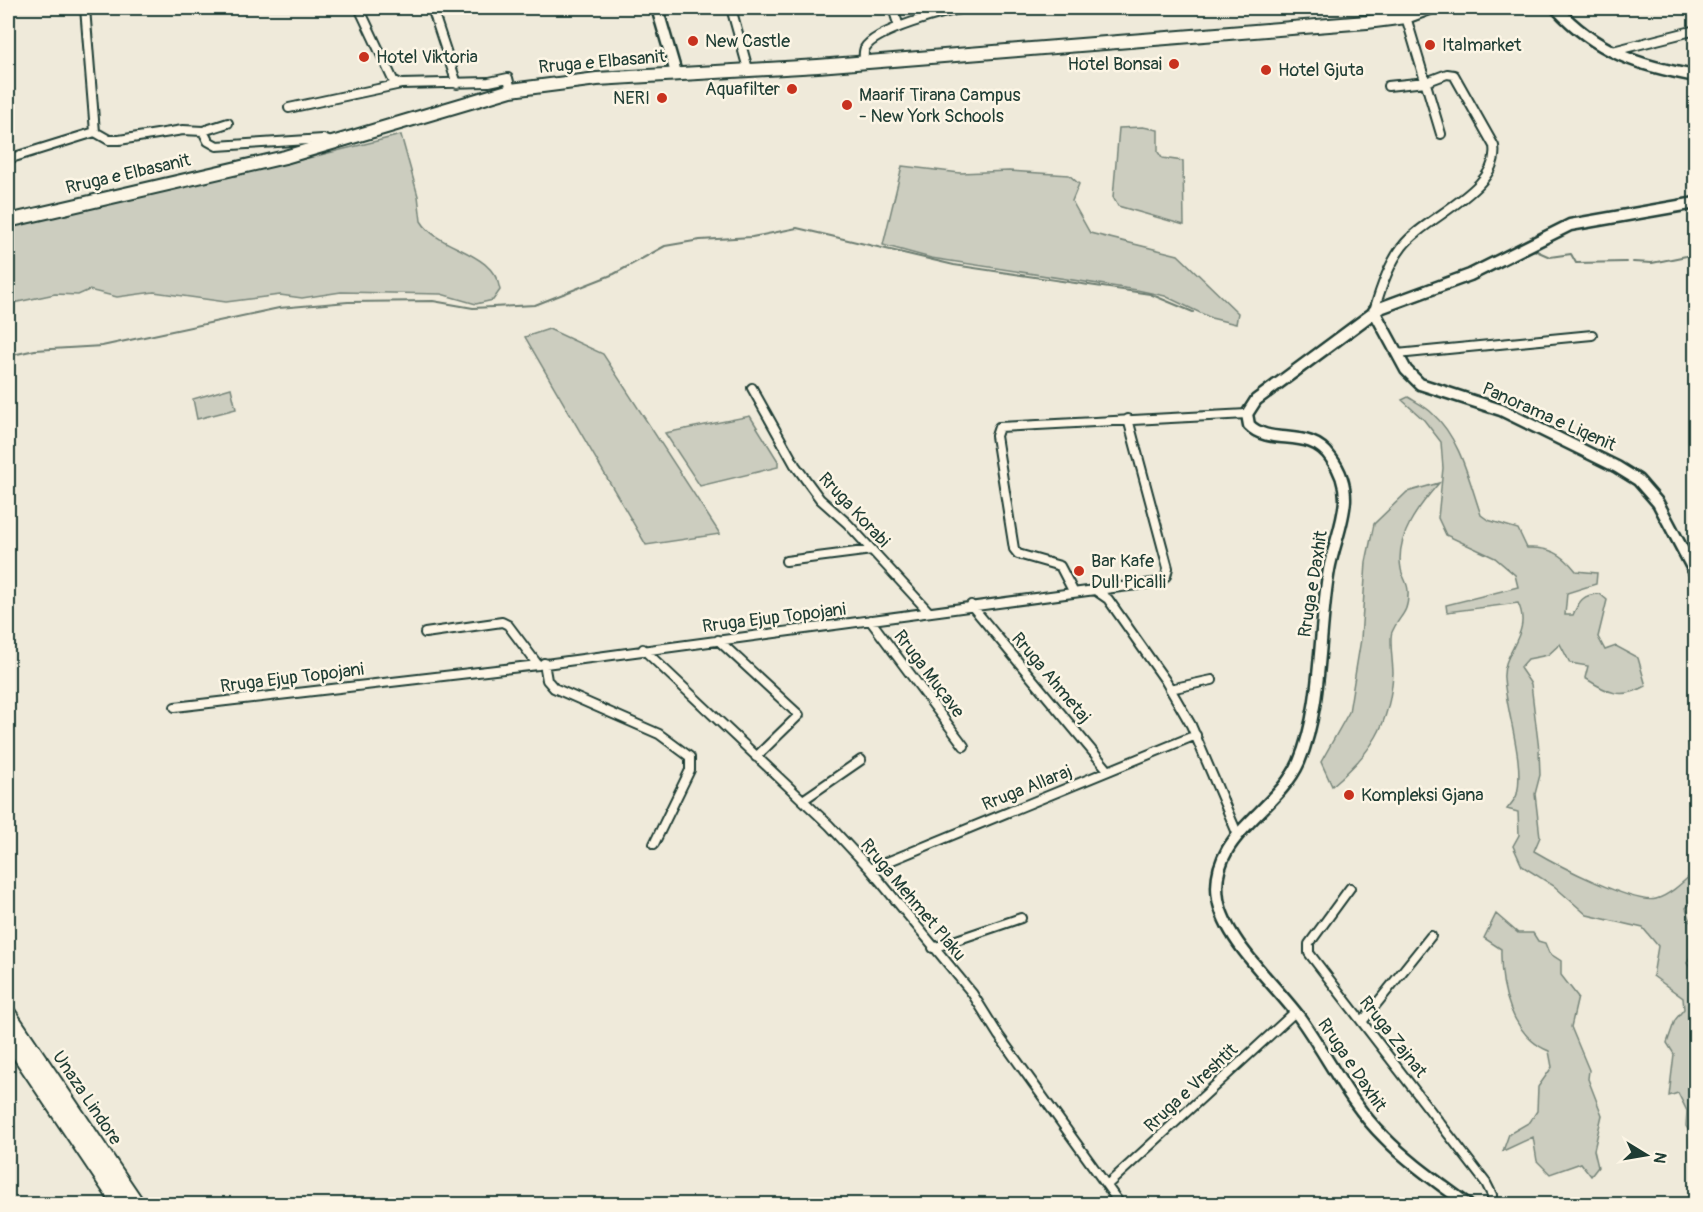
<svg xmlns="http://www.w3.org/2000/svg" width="1703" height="1212" font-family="Pangolin,sans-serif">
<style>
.green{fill:#cccdbf;stroke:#76857a;stroke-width:1.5}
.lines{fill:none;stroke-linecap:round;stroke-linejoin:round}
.stream{stroke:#6c7d71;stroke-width:2}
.street-casing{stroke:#1f3d34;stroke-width:12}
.secondary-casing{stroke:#1f3d34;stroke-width:15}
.primary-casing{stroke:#1f3d34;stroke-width:16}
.highway-casing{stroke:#1f3d34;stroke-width:18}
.street{stroke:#fcf5e5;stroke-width:8}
.secondary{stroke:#fcf5e5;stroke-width:10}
.primary{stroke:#fcf5e5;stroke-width:12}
.highway{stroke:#fcf5e5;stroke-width:14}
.poi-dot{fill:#c8321e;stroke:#fcf5e5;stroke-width:2}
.labels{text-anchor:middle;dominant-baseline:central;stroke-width:5;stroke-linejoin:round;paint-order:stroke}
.poi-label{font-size:18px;fill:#1f3d34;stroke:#fcf5e5;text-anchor:start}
.street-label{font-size:18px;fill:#1f3d34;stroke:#fcf5e5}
</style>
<rect width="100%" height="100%" fill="#efeada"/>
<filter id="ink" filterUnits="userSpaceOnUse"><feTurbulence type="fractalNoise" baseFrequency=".0167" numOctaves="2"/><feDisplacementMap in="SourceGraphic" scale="12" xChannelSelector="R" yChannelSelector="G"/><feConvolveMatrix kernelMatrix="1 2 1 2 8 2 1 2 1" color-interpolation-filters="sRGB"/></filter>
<g filter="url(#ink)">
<path class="green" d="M1143,127L1158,130V152L1162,158L1183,161L1184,225L1118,206L1113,197L1119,128Z
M401,135L418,196L421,221C439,251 494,250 500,290L493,300L476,304L441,294L341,292L302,298L280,295L226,302L154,292L117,297L89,290L78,295L55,294L8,304V225L173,185L284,164Z
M902,166L960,173L1009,171L1069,175L1079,184L1072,201L1090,233L1178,255L1238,313L1236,324L1211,318L1165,296L1137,290L931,258L883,245Z
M549,329L603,354L720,534L646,545L525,337Z
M231,388L236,409L197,419L193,399Z
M1408,397C1416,402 1426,407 1432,413C1460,438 1469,480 1481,515L1488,520L1518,529L1527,548C1549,547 1562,553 1576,571L1597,573L1596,584L1567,593L1565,615H1573C1579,601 1583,594 1600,594L1607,600L1598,637L1605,650L1616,646L1638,658L1646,686C1621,700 1608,693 1585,678L1588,666L1570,663L1560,644L1548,655L1528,659L1520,668L1531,684L1539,750L1540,775L1535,794L1540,837L1534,851C1556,864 1634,905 1656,899C1670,895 1683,882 1694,872L1695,899L1686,908C1695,933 1700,938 1687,963L1695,976V1141L1686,1126L1687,1111L1678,1093L1669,1096L1674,1054L1667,1043L1675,1020L1684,1009L1683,998L1653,976L1658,946L1643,928L1587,915L1554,886L1522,866L1513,846L1519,835L1518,812L1507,809C1510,805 1516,799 1517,794C1525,762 1506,711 1504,678C1502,652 1533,633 1518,603L1447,612L1446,605L1518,587L1515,575L1495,558L1446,535L1438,518L1443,468L1441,442L1424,420L1402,400Z
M750,416L778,461V467L700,486L665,433Z
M1439,483C1419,506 1395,536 1401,569C1402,576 1408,583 1408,591C1409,615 1399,615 1392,632C1389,638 1393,664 1393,673C1390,726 1371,753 1332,786L1321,762L1349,712L1361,639L1366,562L1374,524L1407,492Z
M1496,914L1518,933H1533L1538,941L1545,943L1549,953L1561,961V975L1578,997L1571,1027L1589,1070L1588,1079L1602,1115L1594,1150L1598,1167L1591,1176L1581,1163L1550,1174L1537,1161L1533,1137L1503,1151L1509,1134L1530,1122L1537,1111L1538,1087L1552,1067L1549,1051C1511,1036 1500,986 1501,949L1484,938Z"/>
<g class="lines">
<path class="stream" d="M1534,250L1550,257L1571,254L1576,263L1626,262
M1633,262L1652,263L1696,254
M8,356L35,350L102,346L279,308L348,302L433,301L473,308L535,305L614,274L665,246L700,240L752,237L797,228L954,265L1150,294L1193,312"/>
<g class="street-casing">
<path id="street" d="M85,8L95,132
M432,8L457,84
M731,8L748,69
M893,8L899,27
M361,12L393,80L401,84L489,82L508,78L511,90
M1406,17L1441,134
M1613,51L1696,30
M864,62C864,57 863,52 865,48C875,30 946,11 966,8
M289,108L401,84
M203,131L208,141L217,146L323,139L333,143
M8,159L95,132L109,140H119L183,130L203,131L228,123
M1374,311C1380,290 1388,265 1402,247C1424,217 1501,190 1494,146L1454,75L1447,74L1426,82L1388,86
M1397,354L1592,335
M752,388L795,465L820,499L847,523L929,612
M786,561L872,550
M1097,590L1161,582L1166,576L1168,568L1128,419
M1073,591L1060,566L1018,554L1014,549L996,436L999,427L1247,414
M971,605L1108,770
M870,620L964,746
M425,633L502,622L508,625L538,665
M718,640L799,715L756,757
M643,649L829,825L870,869L972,993L999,1036L1120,1204
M544,663L547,680L554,688L659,734L690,757V770L654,844
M1170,689L1212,680
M175,707L538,665L1095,590L1108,599L1165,680L1191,725L1237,833
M803,800L861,760
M870,869L1196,735
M1350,888L1309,944V953L1486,1183L1492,1195V1204
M933,948L1021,918
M1362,1022L1431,936
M1107,1185L1295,1012"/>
</g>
<g class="secondary-casing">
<path id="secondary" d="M657,8L676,73
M1556,8C1596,52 1639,66 1696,76
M1374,311L1406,370L1420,384L1501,410L1617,467L1638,480L1658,503L1696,575
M1467,1204C1439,1183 1408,1162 1384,1137C1350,1104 1328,1057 1300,1018C1275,984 1225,941 1218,899C1208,835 1277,812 1299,762C1323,705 1318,631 1329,570C1333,547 1344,523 1345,499C1345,485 1340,470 1331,458C1310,426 1270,447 1249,425L1247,414L1256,400L1380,308L1470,275L1570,225L1696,203"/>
</g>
<g class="primary-casing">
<path id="primary" d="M8,221L285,157L511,90L597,79L818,66L1367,22L1406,17L1430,8"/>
</g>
<g class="highway-casing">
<path id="highway" d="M8,1013L137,1204
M8,1037L120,1204"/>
</g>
<use href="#street" class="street"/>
<use href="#secondary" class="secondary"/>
<use href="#primary" class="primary"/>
<use href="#highway" class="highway"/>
</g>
</g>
<g class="poi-dot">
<circle cx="693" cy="41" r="6"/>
<circle cx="1430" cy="45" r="6"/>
<circle cx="364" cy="57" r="6"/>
<circle cx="1174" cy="64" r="6"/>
<circle cx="1266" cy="70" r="6"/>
<circle cx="792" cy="89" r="6"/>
<circle cx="662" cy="98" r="6"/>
<circle cx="847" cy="105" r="6"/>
<circle cx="1079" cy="571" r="6"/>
<circle cx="1349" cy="795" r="6"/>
</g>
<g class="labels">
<g class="poi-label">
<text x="705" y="41">New Castle</text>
<text x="1442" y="45">Italmarket</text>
<text x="376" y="57">Hotel Viktoria</text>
<text x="1162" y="64" text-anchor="end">Hotel Bonsai</text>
<text x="1278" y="70">Hotel Gjuta</text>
<text x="780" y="89" text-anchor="end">Aquafilter</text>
<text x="859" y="95">Maarif Tirana Campus<tspan x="859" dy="21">- New York Schools</tspan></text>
<text x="650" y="98" text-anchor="end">NERI</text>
<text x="1091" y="561">Bar Kafe<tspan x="1091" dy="21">Dull Picalli</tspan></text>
<text x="1361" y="795">Kompleksi Gjana</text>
</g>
<g class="street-label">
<text transform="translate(602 62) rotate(-5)">Rruga e Elbasanit</text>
<text transform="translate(128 174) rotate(-13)">Rruga e Elbasanit</text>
<text transform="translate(1549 417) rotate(24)">Panorama e Liqenit</text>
<text transform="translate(854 510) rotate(47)">Rruga Korabi</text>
<text transform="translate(1313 584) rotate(-81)">Rruga e Daxhit</text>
<text transform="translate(774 618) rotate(-7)">Rruga Ejup Topojani</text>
<text transform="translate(929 674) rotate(53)">Rruga Muçave</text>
<text transform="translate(292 678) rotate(-7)">Rruga Ejup Topojani</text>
<text transform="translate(1051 678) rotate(50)">Rruga Ahmetaj</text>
<text transform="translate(1027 788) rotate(-22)">Rruga Allaraj</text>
<text transform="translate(913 900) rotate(50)">Rruga Mehmet Plaku</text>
<text transform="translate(1393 1037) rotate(52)">Rruga Zajnat</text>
<text transform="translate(1352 1065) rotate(56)">Rruga e Daxhit</text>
<text transform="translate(1191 1088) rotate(-43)">Rruga e Vreshtit</text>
<text transform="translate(87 1098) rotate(56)">Unaza Lindore</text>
</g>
</g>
<rect width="1703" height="1212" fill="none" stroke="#fcf5e5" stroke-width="30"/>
<rect x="15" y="15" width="1673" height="1182" fill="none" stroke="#1f3d34" stroke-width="2" filter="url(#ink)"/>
<g transform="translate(1646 1155) rotate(101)" stroke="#fcf5e5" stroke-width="4.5" paint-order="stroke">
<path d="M0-4.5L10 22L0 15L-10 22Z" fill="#1f3d34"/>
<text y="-9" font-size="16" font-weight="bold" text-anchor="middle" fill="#1f3d34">N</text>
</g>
</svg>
